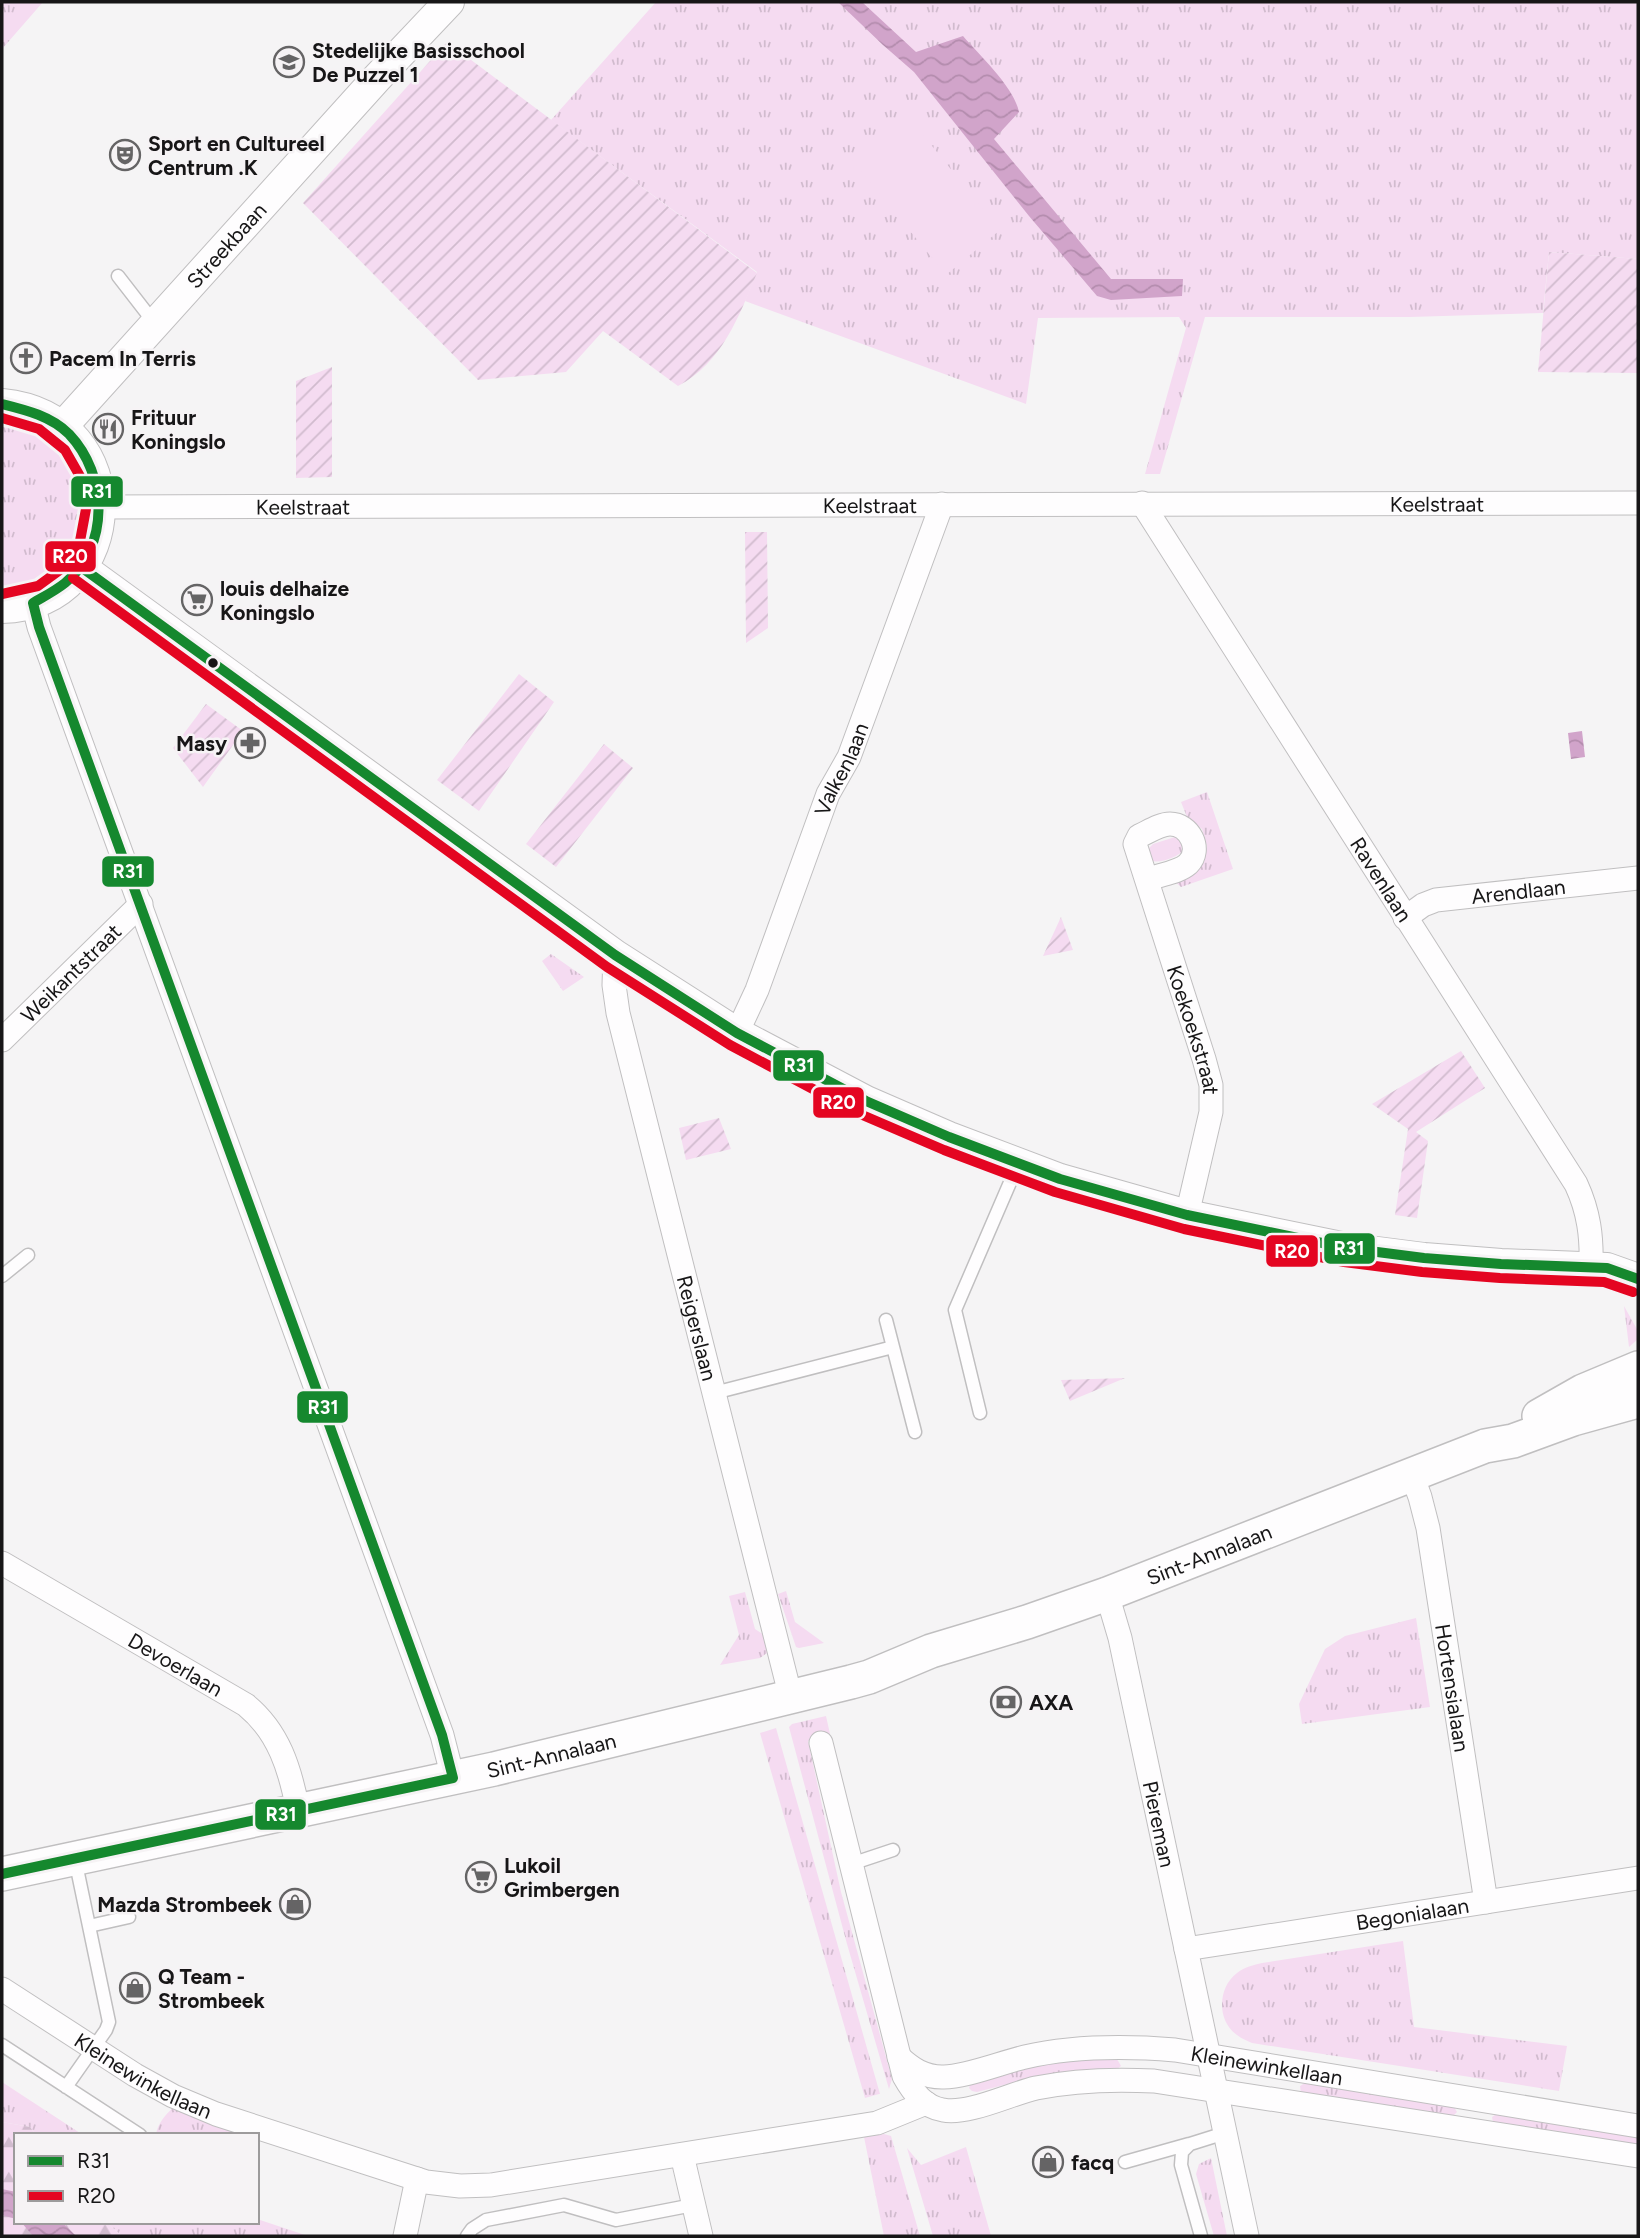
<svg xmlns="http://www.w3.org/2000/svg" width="1640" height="2238" font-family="Figtree,sans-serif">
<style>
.grass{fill:url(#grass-tufts)}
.forest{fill:url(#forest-firs)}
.garden{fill:url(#garden-furrows)}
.pitch{fill:#f5dbf1}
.water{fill:url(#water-waves)}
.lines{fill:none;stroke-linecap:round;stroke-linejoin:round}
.service-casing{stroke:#c0bfc0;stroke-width:15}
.minor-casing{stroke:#c0bfc0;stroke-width:25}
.tertiary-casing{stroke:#c0bfc0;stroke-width:32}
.secondary-casing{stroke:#c0bfc0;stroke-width:36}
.service{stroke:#fefdfe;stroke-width:12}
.minor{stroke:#fefdfe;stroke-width:23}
.tertiary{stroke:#fefdfe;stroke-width:30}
.secondary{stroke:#fefdfe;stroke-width:33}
.bus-1-casing{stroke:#f6f3f5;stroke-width:16}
.bus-2-casing{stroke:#f6f3f5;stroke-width:16}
.bus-1{stroke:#15882e;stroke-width:10}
.bus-2{stroke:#e40521;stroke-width:10}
.bus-dot{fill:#171617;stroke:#f6f3f5;stroke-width:2.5}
.labels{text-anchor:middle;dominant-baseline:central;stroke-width:5;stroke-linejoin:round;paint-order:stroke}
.poi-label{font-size:21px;font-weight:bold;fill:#171617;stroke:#f6f3f5;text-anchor:start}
.street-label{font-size:21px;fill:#171617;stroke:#f6f3f5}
.line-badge{stroke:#f6f3f5;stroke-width:2.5}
.badge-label{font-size:19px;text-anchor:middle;font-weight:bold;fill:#fff}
</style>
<defs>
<pattern id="grass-tufts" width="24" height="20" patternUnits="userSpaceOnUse" patternTransform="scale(1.75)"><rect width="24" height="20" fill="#f5dbf1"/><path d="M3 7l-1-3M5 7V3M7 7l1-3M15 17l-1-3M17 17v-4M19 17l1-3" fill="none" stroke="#d1bbce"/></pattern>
<pattern id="forest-firs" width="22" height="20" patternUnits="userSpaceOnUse" patternTransform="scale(1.75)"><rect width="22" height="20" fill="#f5dbf1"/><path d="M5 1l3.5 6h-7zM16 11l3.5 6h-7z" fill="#d1bbce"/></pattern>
<pattern id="garden-furrows" width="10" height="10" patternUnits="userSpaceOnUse" patternTransform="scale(1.75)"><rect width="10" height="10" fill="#f5dbf1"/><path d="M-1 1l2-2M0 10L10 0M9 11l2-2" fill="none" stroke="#d1bbce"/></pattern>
<pattern id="water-waves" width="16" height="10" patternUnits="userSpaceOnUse" patternTransform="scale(1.75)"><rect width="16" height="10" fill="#d1a4ca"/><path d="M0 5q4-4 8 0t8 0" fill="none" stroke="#b38cad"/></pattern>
</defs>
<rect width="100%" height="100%" fill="#f5f4f5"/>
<path class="grass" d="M2,2H43L2,49Z
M656,2H1638V259L1549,252L1543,313L1410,317H1205L1160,474H1145L1186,328L1179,317L1038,318L1026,404L745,301L757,272L551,120Z
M2,427C105,434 103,586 2,589Z
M1207,792L1233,869L1181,887L1174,881L1203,860L1207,846L1202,829L1187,817L1181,802Z
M1175,837L1181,838L1185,849C1178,857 1162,863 1152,861L1147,850L1153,844Z
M551,954L584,977L563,991L542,961Z
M1624,1306L1638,1331V1339L1629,1347Z
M786,1591L795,1622L824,1643L799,1648L796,1647L778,1594Z
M745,1592L755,1629L764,1635L767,1653L760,1658L720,1665L739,1635L729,1596Z
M1416,1618L1430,1707L1302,1724L1299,1704L1325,1649L1345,1636Z
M826,1716L830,1734L808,1741L841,1892L892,2079L889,2089L847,1944L789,1727L792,1724Z
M776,1728L880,2094H879L865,2098L760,1733Z
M1403,1941L1414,2027L1567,2046L1559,2091L1252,2043C1248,2041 1242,2039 1237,2035C1217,2021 1217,1988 1237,1973C1244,1967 1254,1965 1262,1963Z
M1091,2059H1117L1121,2066L1117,2069L1038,2076L977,2092L972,2091L969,2088L971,2082L1035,2066Z
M2,2082L83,2135H36L30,2127L2,2122Z
M1305,2083L1454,2107L1457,2112L1452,2117L1301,2093L1300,2086Z
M174,2107L215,2126L242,2135H156C157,2124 166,2114 174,2107Z
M1498,2113L1638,2135V2146L1496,2124L1493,2122L1492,2117Z
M884,2134L891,2136L920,2236H884L864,2137Z
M966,2147L991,2236H933L907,2148L921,2165Z
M1211,2158L1227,2236H1214L1196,2174L1199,2164Z
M257,2219L308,2236H122L106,2222H257Z"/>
<path class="forest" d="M2,2122L30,2127L36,2135H16V2222H106L122,2236H2Z"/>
<path class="garden" d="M447,42L757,273C739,316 722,363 678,386L603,331L566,372L478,380L303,203Z
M1549,252L1638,259V373L1538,372Z
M332,367V477L296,478V381Z
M745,532H767L768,628L746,643Z
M519,674L554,702L479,811L437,780Z
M206,704L243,731L203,787L173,748Z
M604,744L633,768L556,867L526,844Z
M1061,917L1073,950L1043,956Z
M1461,1051L1485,1088L1416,1132L1428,1141L1417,1218L1395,1215L1408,1129L1372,1104Z
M719,1118L731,1149L686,1160L679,1128Z
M1125,1378L1070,1401L1061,1380Z"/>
<path class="pitch" d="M907,115L1000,230L946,275L852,160Z"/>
<path class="water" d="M838,2H862L916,52L963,36C980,56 1014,87 1019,112L994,139L1111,279H1183L1182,296L1111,300L1097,296L1029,216L914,72L883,45Z
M1582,731L1585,757L1571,759L1568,733Z
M2,2189L16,2192V2219L2,2215Z
M21,2222H62L76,2236H33Z"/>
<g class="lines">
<g class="service-casing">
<path id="service" d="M118,276L156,325
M2,1276L28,1255
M886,1320L915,1432
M714,1393L893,1347
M980,1413L955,1310L1018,1164
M851,1864L893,1850
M89,1926L129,1917
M2,2045L140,2135
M66,2087L106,2030L109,2022L75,1859
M1125,2162L1189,2144
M467,2236L472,2229L486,2220L564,2205L616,2220L693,2205
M1201,2236L1181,2165L1182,2152L1190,2144L1225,2133"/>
</g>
<g class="minor-casing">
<g id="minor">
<path id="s1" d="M1142,503L1576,1184C1589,1212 1592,1237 1591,1267"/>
<path id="s2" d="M100,507L1638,503"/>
<path d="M33,603L39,627L442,1735L453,1778"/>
<path id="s3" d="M1149,886L1152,878C1163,874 1179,872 1188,864C1203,849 1189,824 1170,824C1160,824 1148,832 1139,836L1135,844L1204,1059L1211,1085V1112L1187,1215"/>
<path id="s4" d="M1405,918L1423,905L1436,900L1638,878"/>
<path id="s5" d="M615,955L614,985L618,1013L791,1698"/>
<path id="s6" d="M737,1033L757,990L828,794L849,757L942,504"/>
<path id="s7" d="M2,1040L141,904"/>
<path id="s8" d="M1412,1475L1420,1497L1428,1528L1486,1902"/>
<path id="s9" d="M2,1563L246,1705C279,1732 290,1769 298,1810"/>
<path id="s10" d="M1107,1594L1120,1638L1247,2236"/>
<path d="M821,1743L904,2076C913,2092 924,2107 943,2110C968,2115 1010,2094 1036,2088C1075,2080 1115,2079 1154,2081L1638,2156"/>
<path id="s11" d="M1186,1949L1638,1878"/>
<path id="s12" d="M2,1989L135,2075L173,2096L216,2114L426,2182L460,2186L491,2185L877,2123L926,2103"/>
<path id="s13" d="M899,2057C912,2069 924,2077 942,2077C963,2078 1003,2062 1025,2057C1073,2046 1126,2046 1175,2050L1638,2126"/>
<path d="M682,2155L701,2236"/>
<path d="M405,2236L417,2179"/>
</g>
</g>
<g class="tertiary-casing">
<g id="tertiary">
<path d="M2,404C136,417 129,605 2,608"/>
<path id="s14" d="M62,427L377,78L449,2"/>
<path d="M81,567L615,955L737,1033L866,1101L949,1137L1060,1179L1187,1215L1346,1248L1424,1258L1501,1264L1607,1268L1638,1279"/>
</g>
</g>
<g class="secondary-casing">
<g id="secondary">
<path d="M1539,1416L1583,1391L1638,1368"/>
<path id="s15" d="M2,1874L494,1769L851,1682L869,1677L931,1651L1027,1622L1107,1594L1485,1446L1513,1441L1573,1419L1638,1401"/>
</g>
</g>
<use href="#service" class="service"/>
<use href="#minor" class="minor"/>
<use href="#tertiary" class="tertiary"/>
<use href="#secondary" class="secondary"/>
<g class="bus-1-casing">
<path id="bus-1" d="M2,404C26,410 51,416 69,434C108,475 110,546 65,583C55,591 43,597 33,603
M81,567L615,955L737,1033L866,1101L949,1137L1060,1179L1187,1215L1346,1248L1424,1258L1501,1264L1607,1268L1638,1279
M2,1874L453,1778L442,1735L39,627L33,603"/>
</g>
<g class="bus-2-casing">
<path id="bus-2" d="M2,418L39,429L65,450L81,478L86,509L80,541L64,567L38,586L2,594
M73,578L607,967L730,1045L860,1114L944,1150L1055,1192L1184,1229L1344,1262L1422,1272L1500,1278L1604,1282L1633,1292"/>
</g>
<use href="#bus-1" class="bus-1"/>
<use href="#bus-2" class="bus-2"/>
</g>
<defs>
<g id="school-ring" transform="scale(1.575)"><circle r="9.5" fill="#f6f3f5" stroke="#656465" stroke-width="1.5"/><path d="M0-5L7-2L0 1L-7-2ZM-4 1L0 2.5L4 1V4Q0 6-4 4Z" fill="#656465"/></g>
<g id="theatre-ring" transform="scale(1.575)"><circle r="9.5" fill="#f6f3f5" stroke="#656465" stroke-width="1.5"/><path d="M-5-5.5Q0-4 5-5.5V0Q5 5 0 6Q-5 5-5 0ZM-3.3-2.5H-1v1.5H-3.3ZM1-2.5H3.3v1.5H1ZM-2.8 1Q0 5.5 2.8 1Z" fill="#656465"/></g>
<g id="church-ring" transform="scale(1.575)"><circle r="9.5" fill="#f6f3f5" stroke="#656465" stroke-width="1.5"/><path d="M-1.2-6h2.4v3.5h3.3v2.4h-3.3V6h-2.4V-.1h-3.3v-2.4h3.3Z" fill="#656465"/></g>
<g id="restaurant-ring" transform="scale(1.575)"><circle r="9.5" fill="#f6f3f5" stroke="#656465" stroke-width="1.5"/><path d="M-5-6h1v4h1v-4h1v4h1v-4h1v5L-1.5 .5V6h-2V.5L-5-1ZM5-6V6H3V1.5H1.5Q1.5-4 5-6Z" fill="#656465"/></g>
<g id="supermarket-ring" transform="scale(1.575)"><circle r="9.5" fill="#f6f3f5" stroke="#656465" stroke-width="1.5"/><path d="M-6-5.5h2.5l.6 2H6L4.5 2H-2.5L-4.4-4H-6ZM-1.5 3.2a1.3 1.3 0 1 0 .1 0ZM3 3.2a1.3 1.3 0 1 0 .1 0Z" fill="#656465"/></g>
<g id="pharmacy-ring" transform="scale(1.575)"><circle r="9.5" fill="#f6f3f5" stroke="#656465" stroke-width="1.5"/><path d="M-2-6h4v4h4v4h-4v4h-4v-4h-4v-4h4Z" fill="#656465"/></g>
<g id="bank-ring" transform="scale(1.575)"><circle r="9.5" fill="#f6f3f5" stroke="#656465" stroke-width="1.5"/><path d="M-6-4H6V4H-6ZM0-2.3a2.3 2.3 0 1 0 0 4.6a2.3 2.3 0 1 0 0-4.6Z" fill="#656465"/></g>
<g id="shop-ring" transform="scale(1.575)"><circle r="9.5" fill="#f6f3f5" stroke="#656465" stroke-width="1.5"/><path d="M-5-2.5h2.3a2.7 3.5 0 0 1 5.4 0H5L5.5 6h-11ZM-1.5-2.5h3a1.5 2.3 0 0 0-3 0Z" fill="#656465"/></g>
</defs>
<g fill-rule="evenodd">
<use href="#school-ring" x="289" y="62"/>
<use href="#theatre-ring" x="125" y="155"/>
<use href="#church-ring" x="26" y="358"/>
<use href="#restaurant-ring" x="108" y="429"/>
<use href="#supermarket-ring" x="197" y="600"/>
<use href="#pharmacy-ring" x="250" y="743"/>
<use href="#bank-ring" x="1006" y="1702"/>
<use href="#supermarket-ring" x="481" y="1877"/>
<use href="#shop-ring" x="295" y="1904"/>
<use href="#shop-ring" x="135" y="1988"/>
<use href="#shop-ring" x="1048" y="2162"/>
</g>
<circle class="bus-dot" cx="213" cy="663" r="6"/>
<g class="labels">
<g class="poi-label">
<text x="312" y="50">Stedelijke Basisschool<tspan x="312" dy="24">De Puzzel 1</tspan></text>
<text x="148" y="143">Sport en Cultureel<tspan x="148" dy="24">Centrum .K</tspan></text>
<text x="49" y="358">Pacem In Terris</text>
<text x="131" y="417">Frituur<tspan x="131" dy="24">Koningslo</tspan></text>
<text x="220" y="588">louis delhaize<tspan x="220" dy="24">Koningslo</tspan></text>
<text x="227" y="743" text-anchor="end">Masy</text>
<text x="1029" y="1702">AXA</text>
<text x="504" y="1865">Lukoil<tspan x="504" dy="24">Grimbergen</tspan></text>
<text x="272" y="1904" text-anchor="end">Mazda Strombeek</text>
<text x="158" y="1976">Q Team -<tspan x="158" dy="24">Strombeek</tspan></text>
<text x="1071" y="2162">facq</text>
</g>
<g class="street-label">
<text stroke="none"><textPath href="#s14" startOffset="245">Streekbaan</textPath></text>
<text stroke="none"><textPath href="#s2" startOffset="770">Keelstraat</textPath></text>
<text stroke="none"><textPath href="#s2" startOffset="1337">Keelstraat</textPath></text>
<text stroke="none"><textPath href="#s2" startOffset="203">Keelstraat</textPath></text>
<text stroke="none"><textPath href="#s6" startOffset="284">Valkenlaan</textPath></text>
<text stroke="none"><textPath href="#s1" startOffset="446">Ravenlaan</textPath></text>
<text stroke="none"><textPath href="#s4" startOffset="119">Arendlaan</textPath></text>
<text stroke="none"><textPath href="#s7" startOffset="96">Weikantstraat</textPath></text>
<text stroke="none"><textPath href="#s3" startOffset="340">Koekoekstraat</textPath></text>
<text stroke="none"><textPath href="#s5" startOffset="383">Reigerslaan</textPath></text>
<text stroke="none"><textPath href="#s15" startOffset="1251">Sint-Annalaan</textPath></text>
<text stroke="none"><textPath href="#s9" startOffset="201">Devoerlaan</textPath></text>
<text stroke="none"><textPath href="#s8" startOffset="217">Hortensialaan</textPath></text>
<text stroke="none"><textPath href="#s15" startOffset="562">Sint-Annalaan</textPath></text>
<text stroke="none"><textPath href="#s10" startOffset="236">Piereman</textPath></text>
<text stroke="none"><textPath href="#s11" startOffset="229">Begonialaan</textPath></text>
<text stroke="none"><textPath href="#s13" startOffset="378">Kleinewinkellaan</textPath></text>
<text stroke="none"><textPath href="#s12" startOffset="166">Kleinewinkellaan</textPath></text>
</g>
</g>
<g class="line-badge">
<rect x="70" y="475" width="54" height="33" rx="7" fill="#15882e"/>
<rect x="44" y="540" width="53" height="33" rx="7" fill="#e40521"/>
<rect x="101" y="855" width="54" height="33" rx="7" fill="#15882e"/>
<rect x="772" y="1049" width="53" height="33" rx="7" fill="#15882e"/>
<rect x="812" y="1086" width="53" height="33" rx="7" fill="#e40521"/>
<rect x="1323" y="1232" width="53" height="33" rx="7" fill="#15882e"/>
<rect x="1265" y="1234" width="54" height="34" rx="7" fill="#e40521"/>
<rect x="296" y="1390" width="53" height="34" rx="7" fill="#15882e"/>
<rect x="254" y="1798" width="53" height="33" rx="7" fill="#15882e"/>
</g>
<g class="badge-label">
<text x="97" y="498">R31</text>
<text x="70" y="563">R20</text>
<text x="128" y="878">R31</text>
<text x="799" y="1072">R31</text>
<text x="838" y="1109">R20</text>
<text x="1349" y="1255">R31</text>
<text x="1292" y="1258">R20</text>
<text x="323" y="1414">R31</text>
<text x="281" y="1821">R31</text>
</g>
<rect width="1640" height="2238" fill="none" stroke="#171617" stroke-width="7"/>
<rect x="14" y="2133" width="245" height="91" fill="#f6f3f5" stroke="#9d9b9c" stroke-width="2"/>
<rect x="28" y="2156" width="35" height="10" fill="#15882e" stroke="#9d9b9c" stroke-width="2"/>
<text x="77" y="2168" font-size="21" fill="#171617">R31</text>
<rect x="28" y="2191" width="35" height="10" fill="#e40521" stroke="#9d9b9c" stroke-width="2"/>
<text x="77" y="2203" font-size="21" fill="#171617">R20</text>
</svg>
